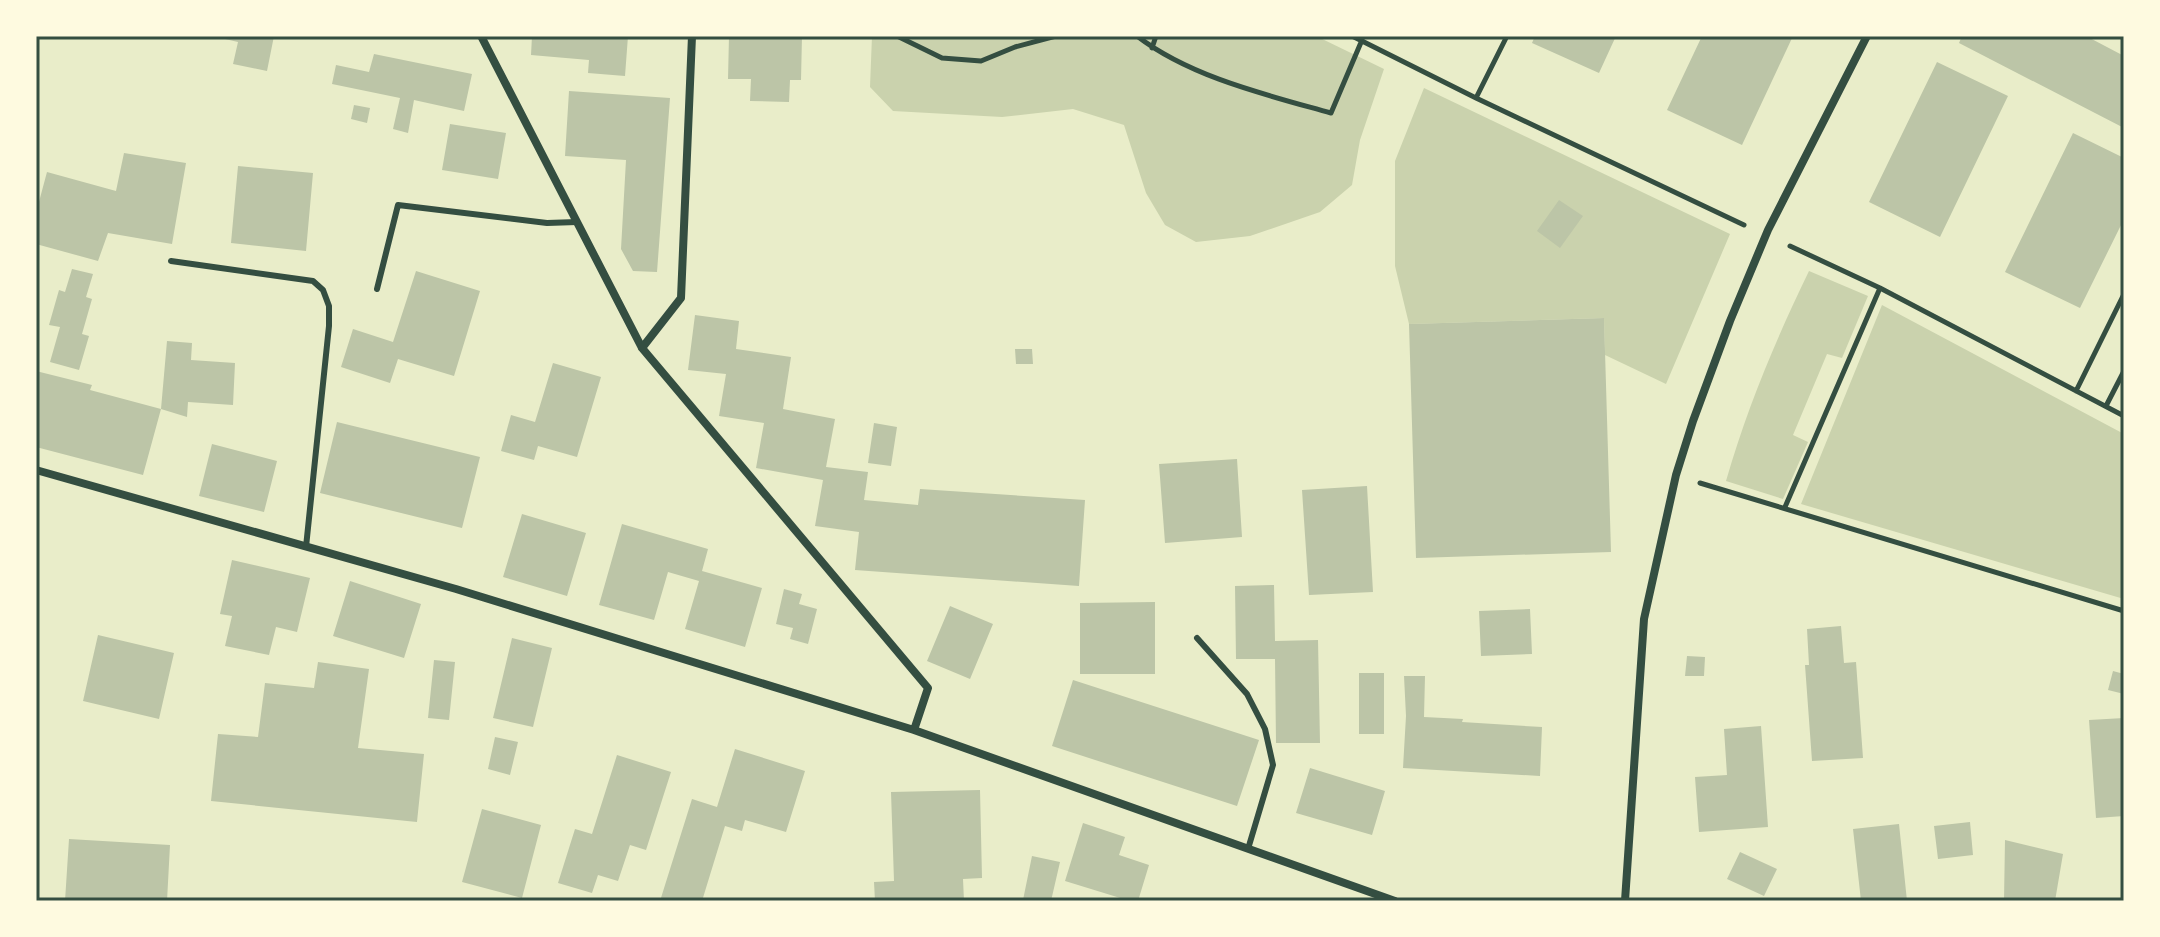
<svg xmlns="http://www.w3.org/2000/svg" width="2160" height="937" font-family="'Nunito Sans',sans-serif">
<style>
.green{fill:#cad2ad}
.building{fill:#bcc5a7}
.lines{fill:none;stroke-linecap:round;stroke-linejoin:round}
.path{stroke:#344e41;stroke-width:5}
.service{stroke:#344e41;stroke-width:6}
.minor{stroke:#344e41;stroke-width:8}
.neatline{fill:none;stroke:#344e41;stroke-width:3}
</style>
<rect width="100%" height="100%" fill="#e9edc9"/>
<path class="green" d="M872,36H1316L1384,69L1360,140L1352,185L1320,212L1250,236L1196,242L1165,225L1146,193L1124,125L1073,109L1002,117L893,111L870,87Z
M1424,88L1730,234L1666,384L1605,355L1604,318L1409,324L1395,266V161Z
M1809,271L1868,296L1842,358L1827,354L1793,435L1808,442L1783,499L1726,481C1747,408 1776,339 1809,271Z
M1882,305L2124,434V599L1801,504Z"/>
<path class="building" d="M212,36H274L267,71L233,64L238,42Z
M532,36H628L625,76L588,73L589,60L531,55Z
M729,36H802L801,80H790L789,102L750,101L751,79H728Z
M1535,36H1616L1599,73L1532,43Z
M1702,36H1793L1742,145L1667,110Z
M1962,36H2086L2124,56V128L1959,43Z
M374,54L472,74L464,111L414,100L408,133L393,129L400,98L332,84L336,65L369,72Z
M1937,62L2008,96L1940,237L1869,202Z
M569,91L670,98L657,272L633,271L621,249L626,160L565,156Z
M354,105L370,108L367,123L351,119Z
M450,124L506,133L498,179L442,170Z
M2073,133L2124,158V219L2080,308L2005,272Z
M124,153L186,163L172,244L108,233L98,261L36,244V213L47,172L116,191Z
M238,166L313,173L306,251L231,243Z
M1559,200L1583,216L1560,248L1537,231Z
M72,269L93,274L86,297L92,299L82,334L89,336L79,370L50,362L60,327L49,325L59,290L65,292Z
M416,271L480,291L454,376L398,359L390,383L341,367L353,329L393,342Z
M695,315L739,321L736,349L791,357L783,409L835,419L826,467L868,472L864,500L918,505L920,489L1085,500L1079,586L855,570L859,532L815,526L823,480L756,468L764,423L719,416L726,374L688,370Z
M1604,318L1611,552L1416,558L1409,324Z
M167,341L192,343L191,360L235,363L233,405L188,402L187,417L161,409Z
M1015,349H1032L1033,364H1016Z
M553,363L601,377L577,457L538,446L534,460L501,451L511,415L535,422Z
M36,371L92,385L90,390L161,409L143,475L36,447Z
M337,422L480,457L462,528L320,493Z
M874,423L897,427L891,466L868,463Z
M212,444L277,461L264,512L199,496Z
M1237,459L1242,537L1165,543L1159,464Z
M1367,486L1373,592L1309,595L1302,490Z
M522,514L586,533L567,596L503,577Z
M622,524L708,549L702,571L762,588L745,647L685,629L699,581L668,572L654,620L599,605Z
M232,560L310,578L297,632L276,627L269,655L225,646L232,616L220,614Z
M350,581L421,604L404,658L333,636Z
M1274,585L1275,641L1318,640L1320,743H1276L1275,659H1236L1235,586Z
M784,589L802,594L799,604L817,609L808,644L790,639L793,628L776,624Z
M1155,602V674H1080V603Z
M950,606L993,624L970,679L927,661Z
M1530,609L1532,654L1481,656L1479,611Z
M1841,626L1844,663L1856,662L1863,758L1812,761L1805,665H1809L1807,629Z
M98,635L174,653L159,719L83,701Z
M512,638L552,648L533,727L493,718Z
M1687,656L1705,657L1704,676H1685Z
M434,660L455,662L449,720L428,718Z
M318,662L369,669L358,748L424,754L417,822L211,801L218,734L258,737L265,683L314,688Z
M2113,671L2124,674V694L2108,690Z
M1359,673H1384V734H1359Z
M1404,676H1425L1424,717L1463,719L1462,722L1542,727L1540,776L1403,768L1406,716Z
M1073,680L1259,740L1237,806L1052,746Z
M2124,718V816L2096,818L2089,720Z
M1761,726L1768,827L1699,832L1695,777L1727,775L1724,729Z
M495,737L518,742L510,775L488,769Z
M735,749L805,771L786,832L745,820L742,831L725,826L702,901H660L692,799L717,807Z
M617,755L671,772L646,850L630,845L618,881L598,875L592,893L558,883L575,829L592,834Z
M1310,768L1385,791L1372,835L1296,813Z
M980,790L982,878L963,879L964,901H875L874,882L894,881L891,792Z
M482,809L541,825L522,898L462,882Z
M1970,822L1973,855L1938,859L1934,826Z
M1083,823L1125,837L1119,855L1149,865L1138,901H1130L1065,881Z
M1899,824L1907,901H1861L1853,829Z
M69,839L170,845L167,901H65Z
M2005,840L2063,854L2055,901H2004Z
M1740,852L1777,869L1764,896L1727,879Z
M1032,856L1060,862L1051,901L1023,900Z"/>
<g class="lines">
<path class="path" d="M897,36L942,58L981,61L1015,47L1056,36
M1137,36C1190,77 1267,95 1331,113L1362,40
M1352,36L1476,98L1744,225
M2122,36L2124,37
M1152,48L1156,36
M1476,98L1507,36
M1790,246L1880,288L2124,416
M2076,391L2124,294
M2106,406L2124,371
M1700,483L2124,611
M1785,507L1880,288"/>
<path class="service" d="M171,261L313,281L323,290L329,306V326L306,547
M377,289L398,205L547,223L577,222
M1197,638L1247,694L1265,729L1273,765L1248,849"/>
<path class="minor" d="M481,36L642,348L928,688L914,730
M642,348L681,298L692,36
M36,470L456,589L914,730L1395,901
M1625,901L1644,619L1676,475L1693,421L1730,321L1768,230L1867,36"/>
</g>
<rect width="2160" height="937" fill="none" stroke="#fefae0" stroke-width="76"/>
<rect x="38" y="38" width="2084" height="861" class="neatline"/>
</svg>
